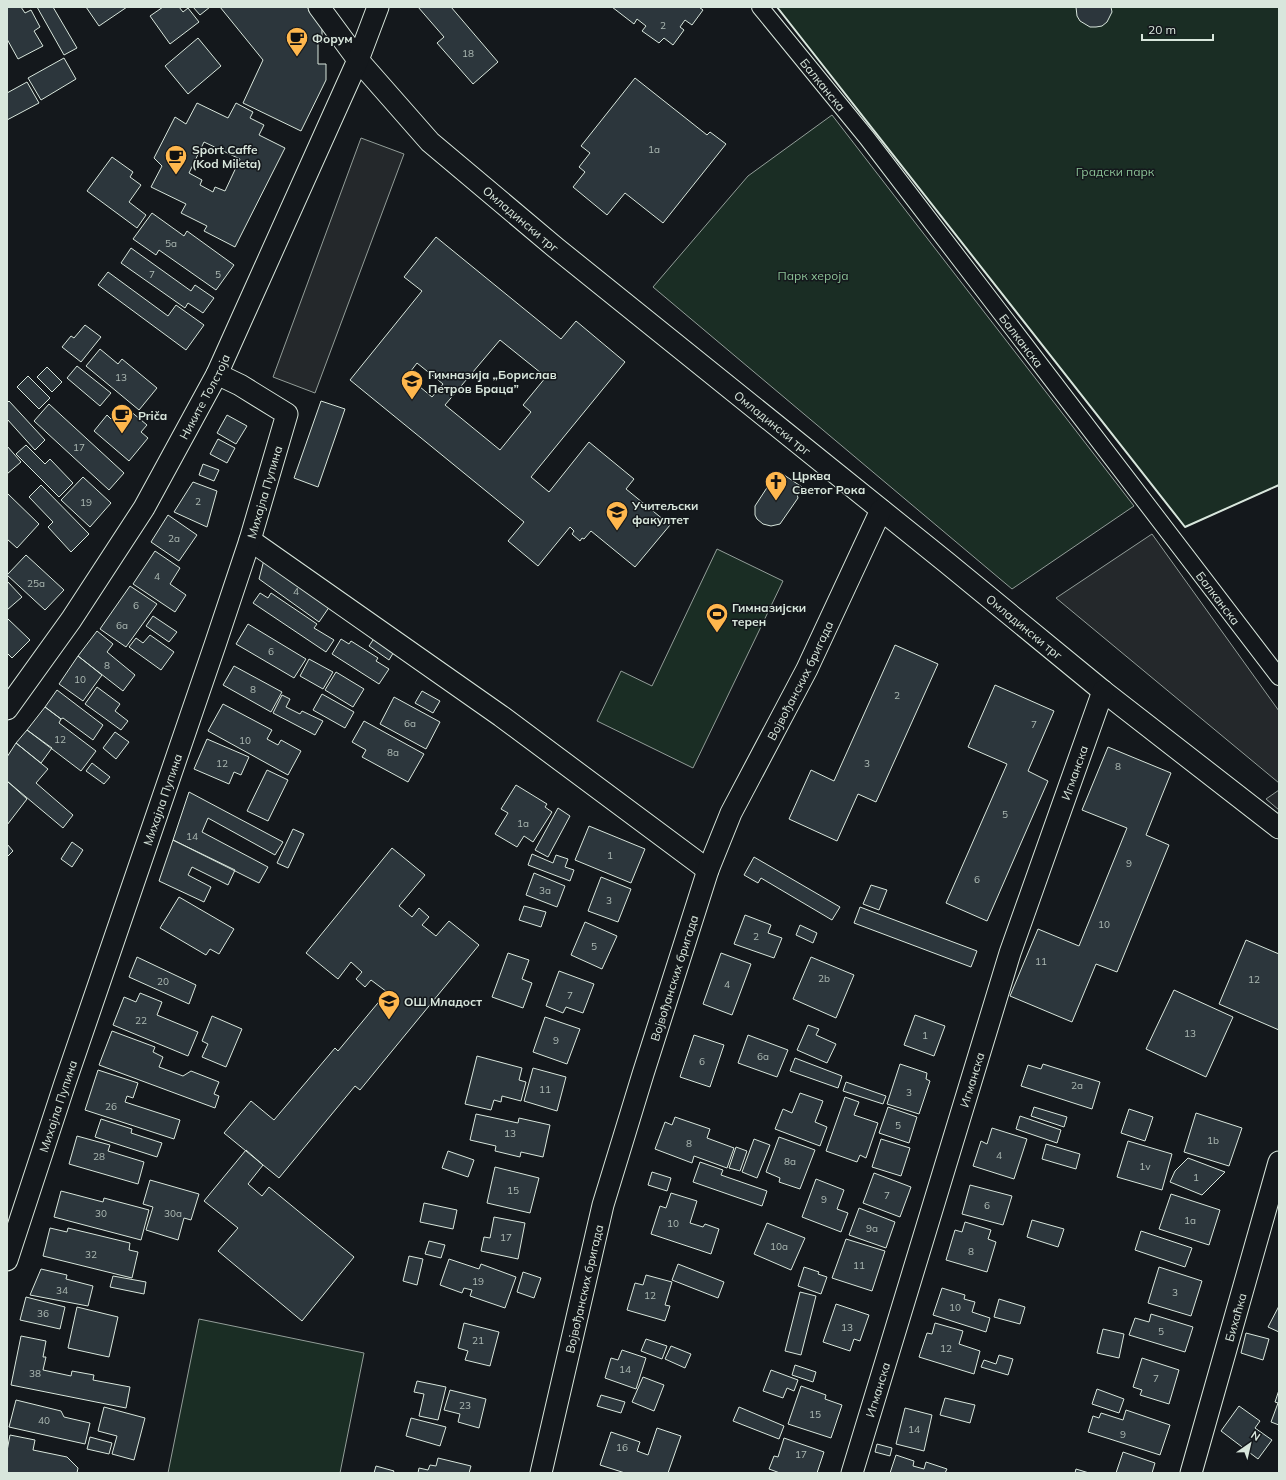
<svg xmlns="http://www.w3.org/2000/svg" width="1286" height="1480" font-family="Mulish,sans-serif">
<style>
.green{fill:#1a2d24;stroke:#939e99}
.parking{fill:#24282b;stroke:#939e99}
.building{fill:#2c363c;stroke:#d8e6dc;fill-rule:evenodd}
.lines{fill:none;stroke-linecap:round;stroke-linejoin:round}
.pedestrian-casing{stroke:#d8e6dc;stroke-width:18}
.minor-casing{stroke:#d8e6dc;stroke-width:23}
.pedestrian{stroke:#14181c;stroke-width:16}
.minor{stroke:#14181c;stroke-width:21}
.wall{stroke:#d8e6dc;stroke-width:2}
.labels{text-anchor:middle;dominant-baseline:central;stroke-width:3;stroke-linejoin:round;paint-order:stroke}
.number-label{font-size:10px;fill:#adbab4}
.poi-label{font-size:12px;font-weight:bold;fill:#d8e6dc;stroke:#14181c;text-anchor:start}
.street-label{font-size:12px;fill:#d8e6dc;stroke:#14181c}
.park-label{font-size:12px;fill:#8ac095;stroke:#14181c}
</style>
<rect width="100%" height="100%" fill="#14181c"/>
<path class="green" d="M777,7H1279V485L1185,527Z
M832,115L1134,506L1012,589L653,287L748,176Z
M717,549L783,581L693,768L597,721L621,671L652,686Z
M199,1319L364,1353L340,1473H168Z"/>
<path class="parking" d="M361,138L404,154L315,393L273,377Z
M1152,534L1279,711V783L1056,598Z
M1279,790V810L1266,799Z"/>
<path class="building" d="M7,7H21L25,13L31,10L40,27L34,31L43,46L18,59L7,39Z
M37,7H53L77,48L64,55Z
M86,7H127L99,26Z
M163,7H179L183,12L188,8L199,22L170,44L150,16Z
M193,7H210L200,15Z
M220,7H307L322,26V42L318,43V64H326V80L301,131L243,103L263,60Z
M418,7H451L498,62L473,84L437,43L444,37Z
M612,7H699L703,10L692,25L685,20L680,27L684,30L673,45L664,38L659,43L642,31L646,26L637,19L634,24Z
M1076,7H1111L1112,12L1107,22L1102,26L1096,27H1090L1080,21L1077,16Z
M198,38L221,66L188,94L165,66Z
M64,58L76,79L41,100L28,78Z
M635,78L707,135L710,132L726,144L663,223L625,193L607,215L573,187L585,172L579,167L590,153L581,146Z
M27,82L39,103L7,120V93Z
M197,103L228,118L236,103L253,112L250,118L264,125L259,135L285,148L235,247L204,231L207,226L181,213L186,204L151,187L162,166L154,158L175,117L186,124ZM204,142L240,159L225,191L215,187L213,192L200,185L202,180L189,173Z
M112,157L133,172L130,177L141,185L129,202L146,215L137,228L87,191Z
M152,213L184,236L187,231L234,265L216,290L159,250L156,255L133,239Z
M436,237L561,339L576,321L625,362L531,477L549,492L589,442L634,479L626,489L670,525L635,567L591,531L584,539L582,538L580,541L572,534L574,531L570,527L538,566L508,541L524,522L350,380L422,291L404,277ZM500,340L546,377L523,405L531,412L500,450L445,405ZM417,363L443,384L432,397L407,376Z
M131,248L191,291L195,285L214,298L203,313L188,303L185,308L121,263Z
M108,272L168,316L176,305L204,325L186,350L98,285Z
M85,325L101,337L81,362L62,347L71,336L74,338Z
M100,349L118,364L122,359L157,388L139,410L86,366Z
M77,366L111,393L100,406L67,378Z
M47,367L62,382L52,392L37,377Z
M28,376L50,398L39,409L17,387Z
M9,401L45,440L35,450L7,419V403Z
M321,401L345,409L318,487L294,478Z
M49,404L124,473L109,490L34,421Z
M123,405L147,425L141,432L148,438L129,461L94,431L107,415L111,419Z
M227,415L247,426L236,444L217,433Z
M218,439L235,448L227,463L210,454Z
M26,445L45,464L50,459L73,483L59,497L16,454Z
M7,446L21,462L7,474Z
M203,464L219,470L214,481L199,475Z
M781,473L802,487L797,494L798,498L780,524L771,526L763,524L757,519L755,515V506L772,480H777Z
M83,477L111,503L90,527L61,500Z
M193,482L217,491L207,527L174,512Z
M41,485L89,534L71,552L48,527L53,522L29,497Z
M7,493L39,524L17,548L7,539Z
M168,515L197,535L179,561L151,542Z
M155,551L180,568L170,584L186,595L175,612L133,584Z
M26,555L64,590L45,610L7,575Z
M265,556L332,603L319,622L259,579Z
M7,581L22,597L7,610Z
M130,586L157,604L126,647L100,629Z
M260,593L268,598L271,593L317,624L314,628L334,640L326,652L253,603Z
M153,616L177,632L169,642L146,626Z
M7,618L30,640L12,658L7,653Z
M248,624L306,659L294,678L236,644Z
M97,631L113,644L107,652L135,675L123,691L78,656Z
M150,635L174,652L161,670L129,647L136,638L143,643Z
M375,637L395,650L389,660L369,646Z
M341,639L349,644L351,641L378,658L376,661L389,669L379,684L332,654Z
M895,645L938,664L876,802L858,794L837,841L789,819L811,770L834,781Z
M78,656L102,675L83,701L59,684Z
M309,659L333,672L323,689L300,676Z
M234,666L282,692L271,712L223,685Z
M336,672L364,689L353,707L325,690Z
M995,685L1054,711L1028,771L1048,781L987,921L946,903L1007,764L968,747Z
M97,687L120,704L115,711L128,721L121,730L85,704Z
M57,690L103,725L93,740L63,718L61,719L45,707Z
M422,691L440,701L433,713L415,703Z
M322,694L354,712L345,728L313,710Z
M282,695L290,699L286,707L300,714L302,711L323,721L315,735L273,713Z
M394,697L440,722L426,749L380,724Z
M223,704L272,730L267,739L278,745L281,740L301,751L288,775L208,731Z
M45,707L61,719L59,723L96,751L81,771L27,730Z
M364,721L424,754L408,782L362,757L366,750L352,742Z
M27,730L52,748L41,763L16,743Z
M115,732L129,742L116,759L103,748Z
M207,739L249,757L241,775L234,772L229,784L194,769Z
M16,743L48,769L36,783L73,815L63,828L7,781V757Z
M1108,747L1171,773L1146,835L1169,845L1117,972L1096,964L1072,1022L1010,996L1038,929L1079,946L1127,828L1082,810Z
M92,763L110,777L104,784L86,771Z
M267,770L288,780L268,821L247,811Z
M7,781L27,799L7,825Z
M516,785L547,804L545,807L552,812L533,842L524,836L517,847L495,834L508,813L501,809Z
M189,792L283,842L275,855L208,818L202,832L268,867L259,883L173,840Z
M558,808L570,816L548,857L535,850Z
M589,826L645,849L631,883L575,860Z
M293,829L304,834L288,868L277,863Z
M173,840L235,870L228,885L192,867L188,875L211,887L204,902L159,881Z
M72,842L83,850L72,867L61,859Z
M7,844L13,851L7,857Z
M392,848L425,875L399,906L412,917L419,908L429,917L422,925L436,936L449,921L479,945L360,1090L355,1086L279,1178L224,1133L251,1101L274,1120L335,1048L338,1051L387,992L371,980L365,987L356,979L362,972L351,962L338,979L306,953Z
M532,854L553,863L556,855L568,859L565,867L574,870L570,881L528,865Z
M754,857L840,907L832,920L761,878L758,883L744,875Z
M534,873L565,886L557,907L526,895Z
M601,877L631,889L618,922L588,911Z
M871,885L887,890L879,910L863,904Z
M179,897L234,929L219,954L210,949L206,955L160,928Z
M524,906L546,912L541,927L519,920Z
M860,907L977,951L971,967L854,923Z
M745,915L771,925L768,933L782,938L774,958L734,944Z
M585,922L617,936L602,969L571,955Z
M800,925L817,933L813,943L796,935Z
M1246,940L1279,954V1030L1219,1004Z
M508,953L529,960L522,979L532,983L523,1008L492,997Z
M721,953L751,964L732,1015L703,1004Z
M137,957L196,985L189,1004L129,977Z
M811,957L854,975L836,1018L793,999Z
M559,971L594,984L583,1013L566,1007L563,1013L546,1006Z
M1174,990L1233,1017L1206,1077L1146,1049Z
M140,993L162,1002L157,1015L198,1032L188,1056L113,1025L124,997L136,1002Z
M915,1015L945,1026L934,1056L904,1045Z
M212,1016L242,1029L226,1067L202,1057L208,1044L202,1041Z
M545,1017L580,1029L567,1064L533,1052Z
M808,1025L819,1029L816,1035L836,1044L827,1063L797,1050Z
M112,1031L155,1047L153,1052L163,1057L159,1067L183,1076L191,1071L219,1082L214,1094L219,1096L215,1108L99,1065Z
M694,1035L724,1045L710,1087L680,1077Z
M748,1035L788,1050L777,1077L738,1063Z
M477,1056L522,1068L519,1080L526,1082L521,1101L502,1096L501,1102L494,1100L491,1110L465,1104Z
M795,1058L842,1076L838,1088L790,1071Z
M900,1064L927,1073L926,1079L930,1081L919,1114L887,1104Z
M1043,1064L1100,1082L1092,1109L1021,1086L1028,1065L1041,1069Z
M533,1068L566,1077L557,1111L524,1101Z
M98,1070L138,1083L133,1098L127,1096L125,1102L180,1120L174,1139L85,1110Z
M846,1082L886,1096L883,1104L843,1091Z
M800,1093L823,1101L815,1122L827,1127L820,1146L775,1129L783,1109L792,1113Z
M845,1097L859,1102L854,1115L878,1123L866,1158L860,1155L857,1162L826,1151Z
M888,1107L917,1117L909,1143L879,1133Z
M1034,1107L1067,1117L1064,1127L1031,1116Z
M1129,1109L1153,1117L1145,1141L1121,1133Z
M1196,1113L1242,1128L1229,1166L1184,1152Z
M476,1114L518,1123L519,1118L550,1125L543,1157L521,1152L520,1157L495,1151L496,1146L470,1140Z
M1020,1116L1061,1130L1057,1143L1016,1129Z
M675,1117L710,1129L707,1138L734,1148L727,1168L694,1156L692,1163L655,1149L665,1122L672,1125Z
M101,1119L132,1129L131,1133L162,1143L157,1157L95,1137Z
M992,1128L1027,1139L1014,1179L973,1166L981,1141L987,1144Z
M77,1136L110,1145L108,1151L144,1162L138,1184L69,1164Z
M779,1137L815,1150L800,1189L779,1182L780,1178L766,1172Z
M754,1139L770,1145L757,1178L742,1172Z
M881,1139L910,1148L901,1176L872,1167Z
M1128,1141L1172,1154L1162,1190L1117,1177Z
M1046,1144L1080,1154L1076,1169L1042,1159Z
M736,1147L747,1151L740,1171L729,1168Z
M246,1150L263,1165L248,1184L262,1196L269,1187L354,1257L302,1321L218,1251L238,1228L204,1201Z
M448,1151L474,1160L468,1177L442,1168Z
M1188,1158L1225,1172L1202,1195L1170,1182L1175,1171Z
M700,1162L723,1170L721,1175L767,1191L762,1206L693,1182Z
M495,1167L539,1178L530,1213L487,1203Z
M652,1172L671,1178L667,1191L648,1185Z
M874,1173L911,1187L900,1217L863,1203Z
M816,1179L844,1190L837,1209L848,1213L841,1232L802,1217Z
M150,1180L199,1194L191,1220L184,1218L178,1240L146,1230L153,1207L143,1204Z
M970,1185L1012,1196L1003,1225L962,1214Z
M61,1191L103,1202L104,1198L149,1210L141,1240L54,1217Z
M671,1193L697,1201L690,1223L703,1227L705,1224L719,1229L711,1254L651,1234L660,1206L666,1208Z
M1171,1194L1220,1210L1209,1245L1159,1229Z
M424,1203L457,1210L453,1229L420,1222Z
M859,1208L895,1222L886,1248L849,1235Z
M494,1217L525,1223L518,1259L481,1251L484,1237L490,1238Z
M1032,1220L1064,1229L1058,1247L1027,1237Z
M965,1222L991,1230L988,1239L996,1242L987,1272L946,1260L955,1230L962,1232Z
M767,1223L805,1238L791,1270L754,1254Z
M50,1228L67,1232L68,1228L130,1243L129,1250L138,1252L132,1278L43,1256Z
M1141,1231L1192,1248L1185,1267L1135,1250Z
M846,1239L885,1251L872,1291L832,1278Z
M429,1241L445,1245L441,1258L425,1254Z
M409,1256L423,1259L417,1285L403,1281Z
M449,1259L479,1269L481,1264L516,1277L505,1308L470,1296L472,1290L464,1288L462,1293L440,1285Z
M678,1264L724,1282L718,1298L672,1280Z
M804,1267L819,1272L818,1274L827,1277L821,1294L798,1286Z
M1159,1267L1202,1281L1191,1316L1148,1303Z
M41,1269L67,1275L66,1279L93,1286L88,1306L30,1295Z
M523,1272L541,1278L534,1298L517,1292Z
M646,1275L672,1282L665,1305L670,1306L665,1321L627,1310L635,1283L643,1285Z
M113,1276L146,1282L144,1294L110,1287Z
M942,1288L965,1295L964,1299L975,1302L972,1312L990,1318L986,1332L933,1315Z
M800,1292L816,1296L801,1355L785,1351Z
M26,1297L65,1307L60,1329L20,1320Z
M999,1299L1025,1307L1020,1324L994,1317Z
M836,1304L869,1315L860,1341L854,1339L850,1351L823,1342Z
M1279,1306V1332L1268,1327Z
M77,1307L118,1317L109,1357L68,1348Z
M1151,1314L1193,1327L1185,1352L1129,1335L1135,1318L1149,1322Z
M464,1323L499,1332L490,1366L465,1360L468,1351L458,1348Z
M935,1323L963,1331L959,1344L980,1351L974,1374L919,1357L927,1333L932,1334Z
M1103,1329L1124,1334L1119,1358L1097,1353Z
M1246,1333L1269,1339L1263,1360L1241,1353Z
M21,1336L46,1341L43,1357H46L43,1370L71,1376L72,1371L94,1375L93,1380L130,1387L126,1408L11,1385Z
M646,1339L667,1346L662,1359L641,1351Z
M671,1346L691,1354L685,1368L665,1359Z
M622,1350L646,1358L636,1389L605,1378L611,1358L618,1360Z
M999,1355L1013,1359L1008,1375L981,1367L984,1360L996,1364Z
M1142,1358L1179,1370L1169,1404L1140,1395L1142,1390L1133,1387Z
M795,1365L816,1372L813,1382L792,1375Z
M771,1370L798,1380L794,1391L787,1388L783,1398L763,1391Z
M643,1377L664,1385L654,1411L632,1402Z
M417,1381L446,1387L438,1420L419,1416L424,1394L414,1392Z
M801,1386L826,1395L825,1399L842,1405L831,1438L788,1424Z
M1097,1389L1124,1399L1119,1413L1092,1404Z
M450,1390L486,1399L479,1428L458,1422L460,1414L444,1410Z
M1279,1390V1425L1271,1422L1278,1403L1275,1402Z
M601,1395L625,1402L621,1413L597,1406Z
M945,1398L975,1405L970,1423L940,1415Z
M16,1400L61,1411L64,1417L90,1423L85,1444L9,1427Z
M1239,1406L1260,1421L1255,1428L1272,1440L1258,1459L1221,1431Z
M104,1407L145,1418L134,1460L112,1454L117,1436L98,1431Z
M739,1407L784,1426L779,1439L733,1421Z
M905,1408L932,1415L924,1451L896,1444Z
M1126,1410L1170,1425L1160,1455L1088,1432L1093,1416L1099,1418L1101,1413L1123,1420Z
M411,1418L446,1427L440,1446L406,1436Z
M657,1428L681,1436L668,1473H625L600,1465L611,1432L640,1442L637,1451L648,1455Z
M10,1435L35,1440L33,1450L67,1457L78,1468L77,1473H7V1451Z
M90,1437L112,1443L109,1454L87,1449Z
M784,1438L824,1452L817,1473H780L769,1469L774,1456L778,1457Z
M877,1444L892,1448L890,1456L875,1452Z
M1123,1452L1155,1463L1152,1473H1116Z
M896,1455L914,1461L913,1466L924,1469L926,1462L947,1469L945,1473H890Z
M438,1458L471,1466L469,1473H418L419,1468L428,1470L430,1465L436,1466Z
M376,1466L394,1471L393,1473H374Z
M1076,1469L1089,1473H1075Z"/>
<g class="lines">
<g class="pedestrian-casing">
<g id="pedestrian">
<path id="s1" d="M760,7L867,138L1279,677"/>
</g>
</g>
<g class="minor-casing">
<g id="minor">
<path id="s2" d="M319,7L358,60L430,142L556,248L946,562L1103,691L1279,828"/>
<path d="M250,540L501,716L708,870"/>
<path id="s3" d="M7,709L71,620L144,508L217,374L358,60L378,7"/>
<path id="s4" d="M7,1260L65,1083L215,645L250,540L287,414L240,385L217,374"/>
<path id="s5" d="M541,1473L603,1205L643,1074L708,870L731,813L807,669L881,510"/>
<path id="s6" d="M852,1473L1010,953L1103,691"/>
<path id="s7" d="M1191,1473L1279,1162"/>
</g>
</g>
<use href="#pedestrian" class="pedestrian"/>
<use href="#minor" class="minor"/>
<path class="wall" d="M777,7L1185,527L1279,485"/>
</g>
<defs>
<g id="cafe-pin" transform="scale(1.15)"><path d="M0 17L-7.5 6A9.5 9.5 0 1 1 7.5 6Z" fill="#ffb74d" stroke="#14181c"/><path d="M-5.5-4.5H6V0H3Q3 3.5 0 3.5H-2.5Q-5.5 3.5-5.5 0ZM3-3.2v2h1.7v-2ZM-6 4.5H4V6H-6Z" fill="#111"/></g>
<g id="school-pin" transform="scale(1.15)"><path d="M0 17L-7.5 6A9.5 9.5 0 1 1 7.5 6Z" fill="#ffb74d" stroke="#14181c"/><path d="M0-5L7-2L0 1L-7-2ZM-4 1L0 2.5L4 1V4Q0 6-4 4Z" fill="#111"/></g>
<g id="church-pin" transform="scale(1.15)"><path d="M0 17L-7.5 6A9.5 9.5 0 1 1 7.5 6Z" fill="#ffb74d" stroke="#14181c"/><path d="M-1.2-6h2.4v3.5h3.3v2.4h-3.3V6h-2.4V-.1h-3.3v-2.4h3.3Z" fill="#111"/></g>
<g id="university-pin" transform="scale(1.15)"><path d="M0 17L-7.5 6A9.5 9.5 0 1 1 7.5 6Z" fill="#ffb74d" stroke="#14181c"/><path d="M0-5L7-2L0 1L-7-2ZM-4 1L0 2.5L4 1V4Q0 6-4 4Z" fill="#111"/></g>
<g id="stadium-pin" transform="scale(1.15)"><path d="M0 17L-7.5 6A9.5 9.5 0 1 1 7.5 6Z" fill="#ffb74d" stroke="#14181c"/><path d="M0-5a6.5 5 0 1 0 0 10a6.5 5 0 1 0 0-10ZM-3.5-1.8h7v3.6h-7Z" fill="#111"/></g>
</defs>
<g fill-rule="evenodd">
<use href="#cafe-pin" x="297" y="38"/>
<use href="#cafe-pin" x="176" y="156"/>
<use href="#school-pin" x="412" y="381"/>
<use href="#cafe-pin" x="122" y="415"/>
<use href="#church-pin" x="776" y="482"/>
<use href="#university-pin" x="617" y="512"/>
<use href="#stadium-pin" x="717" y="614"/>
<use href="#school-pin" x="389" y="1001"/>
</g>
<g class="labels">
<g class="number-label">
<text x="663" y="25">2</text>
<text x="468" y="53">18</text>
<text x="654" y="149">1a</text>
<text x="171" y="243">5a</text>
<text x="152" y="274">7</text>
<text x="218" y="274">5</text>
<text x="121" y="377">13</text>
<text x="79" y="447">17</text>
<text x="198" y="501">2</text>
<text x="86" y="502">19</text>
<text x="174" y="538">2a</text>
<text x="157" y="576">4</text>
<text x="36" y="583">25a</text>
<text x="296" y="591">4</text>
<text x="136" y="605">6</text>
<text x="122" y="625">6a</text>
<text x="271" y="651">6</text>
<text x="107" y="665">8</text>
<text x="80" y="679">10</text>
<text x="253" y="689">8</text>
<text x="897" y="695">2</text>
<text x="410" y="723">6a</text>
<text x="1034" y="724">7</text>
<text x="60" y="739">12</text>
<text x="245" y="740">10</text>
<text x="393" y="752">8a</text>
<text x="222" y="763">12</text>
<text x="867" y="763">3</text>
<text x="1118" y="766">8</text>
<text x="1005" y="814">5</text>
<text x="523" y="823">1a</text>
<text x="192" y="836">14</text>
<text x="610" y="855">1</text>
<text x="1129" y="863">9</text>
<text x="977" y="879">6</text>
<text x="545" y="890">3a</text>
<text x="609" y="900">3</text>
<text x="1104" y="924">10</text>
<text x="756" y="936">2</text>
<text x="594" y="946">5</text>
<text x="1041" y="961">11</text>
<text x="824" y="978">2b</text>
<text x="1254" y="979">12</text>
<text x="163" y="981">20</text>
<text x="727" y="984">4</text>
<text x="570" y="995">7</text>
<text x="141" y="1020">22</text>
<text x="1190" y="1033">13</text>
<text x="925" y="1035">1</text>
<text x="556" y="1040">9</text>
<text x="763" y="1056">6a</text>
<text x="702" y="1061">6</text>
<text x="1077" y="1085">2a</text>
<text x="545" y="1089">11</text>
<text x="909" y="1092">3</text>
<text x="111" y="1106">26</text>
<text x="898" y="1125">5</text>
<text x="510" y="1133">13</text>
<text x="1213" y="1140">1b</text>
<text x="689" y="1143">8</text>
<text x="999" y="1155">4</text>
<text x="99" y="1156">28</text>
<text x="790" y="1161">8a</text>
<text x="1145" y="1166">1v</text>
<text x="1196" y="1177">1</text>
<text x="513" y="1190">15</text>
<text x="887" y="1195">7</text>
<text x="824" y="1199">9</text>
<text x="987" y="1205">6</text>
<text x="101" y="1213">30</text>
<text x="173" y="1213">30a</text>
<text x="1190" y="1220">1a</text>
<text x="673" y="1223">10</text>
<text x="872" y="1228">9a</text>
<text x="506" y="1237">17</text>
<text x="779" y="1246">10a</text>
<text x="971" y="1251">8</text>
<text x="91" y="1254">32</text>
<text x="859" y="1265">11</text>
<text x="478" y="1281">19</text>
<text x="62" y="1290">34</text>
<text x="1175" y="1292">3</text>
<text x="650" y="1295">12</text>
<text x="955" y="1307">10</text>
<text x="43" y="1313">36</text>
<text x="847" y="1327">13</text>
<text x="1161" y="1331">5</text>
<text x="478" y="1340">21</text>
<text x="946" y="1348">12</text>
<text x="625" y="1369">14</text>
<text x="35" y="1373">38</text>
<text x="1156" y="1378">7</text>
<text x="465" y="1405">23</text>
<text x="815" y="1414">15</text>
<text x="44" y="1420">40</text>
<text x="914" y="1429">14</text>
<text x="1123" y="1434">9</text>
<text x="622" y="1447">16</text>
<text x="801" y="1454">17</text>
</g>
<g class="poi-label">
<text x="312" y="38">Форум</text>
<text x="192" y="149">Sport Caffe<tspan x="192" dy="14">(Kod Mileta)</tspan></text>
<text x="428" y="374">Гимназија „Борислав<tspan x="428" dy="14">Петров Браца”</tspan></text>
<text x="138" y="415">Priča</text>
<text x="792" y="475">Црква<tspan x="792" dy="14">Светог Рока</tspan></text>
<text x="632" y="505">Учитељски<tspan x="632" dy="14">факултет</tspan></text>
<text x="732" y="607">Гимназијски<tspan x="732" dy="14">терен</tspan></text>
<text x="404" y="1001">ОШ Младост</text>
</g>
<g class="street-label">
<text stroke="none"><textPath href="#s1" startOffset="100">Балканска</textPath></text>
<text stroke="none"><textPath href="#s2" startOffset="294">Омладински трг</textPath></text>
<text stroke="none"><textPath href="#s1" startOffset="424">Балканска</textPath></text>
<text stroke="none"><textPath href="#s3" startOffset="370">Никите Толстоја</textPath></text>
<text stroke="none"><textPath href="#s2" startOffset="618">Омладински трг</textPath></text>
<text stroke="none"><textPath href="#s4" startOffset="810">Михајла Пупина</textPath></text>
<text stroke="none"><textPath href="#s1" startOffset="748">Балканска</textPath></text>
<text stroke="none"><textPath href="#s2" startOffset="942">Омладински трг</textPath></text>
<text stroke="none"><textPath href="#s5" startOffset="837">Војвођанских бригада</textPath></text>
<text stroke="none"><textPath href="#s6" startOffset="735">Игманска</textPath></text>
<text stroke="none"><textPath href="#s4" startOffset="486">Михајла Пупина</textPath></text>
<text stroke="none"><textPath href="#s5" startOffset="513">Војвођанских бригада</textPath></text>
<text stroke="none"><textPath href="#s6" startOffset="411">Игманска</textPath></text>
<text stroke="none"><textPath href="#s4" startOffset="162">Михајла Пупина</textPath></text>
<text stroke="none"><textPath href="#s5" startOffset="189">Војвођанских бригада</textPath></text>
<text stroke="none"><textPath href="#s7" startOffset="162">Бихаћка</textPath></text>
<text stroke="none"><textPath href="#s6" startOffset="87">Игманска</textPath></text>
</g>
<g class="park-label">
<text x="1115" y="171">Градски парк</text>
<text x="813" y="275">Парк хероја</text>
</g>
</g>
<rect width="1286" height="1480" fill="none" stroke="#d8e6dc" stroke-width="16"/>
<g transform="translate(1250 1444) rotate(34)" stroke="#14181c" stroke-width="3" paint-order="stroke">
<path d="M0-3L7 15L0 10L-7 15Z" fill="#d8e6dc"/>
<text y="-6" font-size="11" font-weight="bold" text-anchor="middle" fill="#d8e6dc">N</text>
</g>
<path d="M1142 34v6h71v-6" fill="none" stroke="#d8e6dc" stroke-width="2"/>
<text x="1148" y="34" font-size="12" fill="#d8e6dc" stroke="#14181c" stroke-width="3" paint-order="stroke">20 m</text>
</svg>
